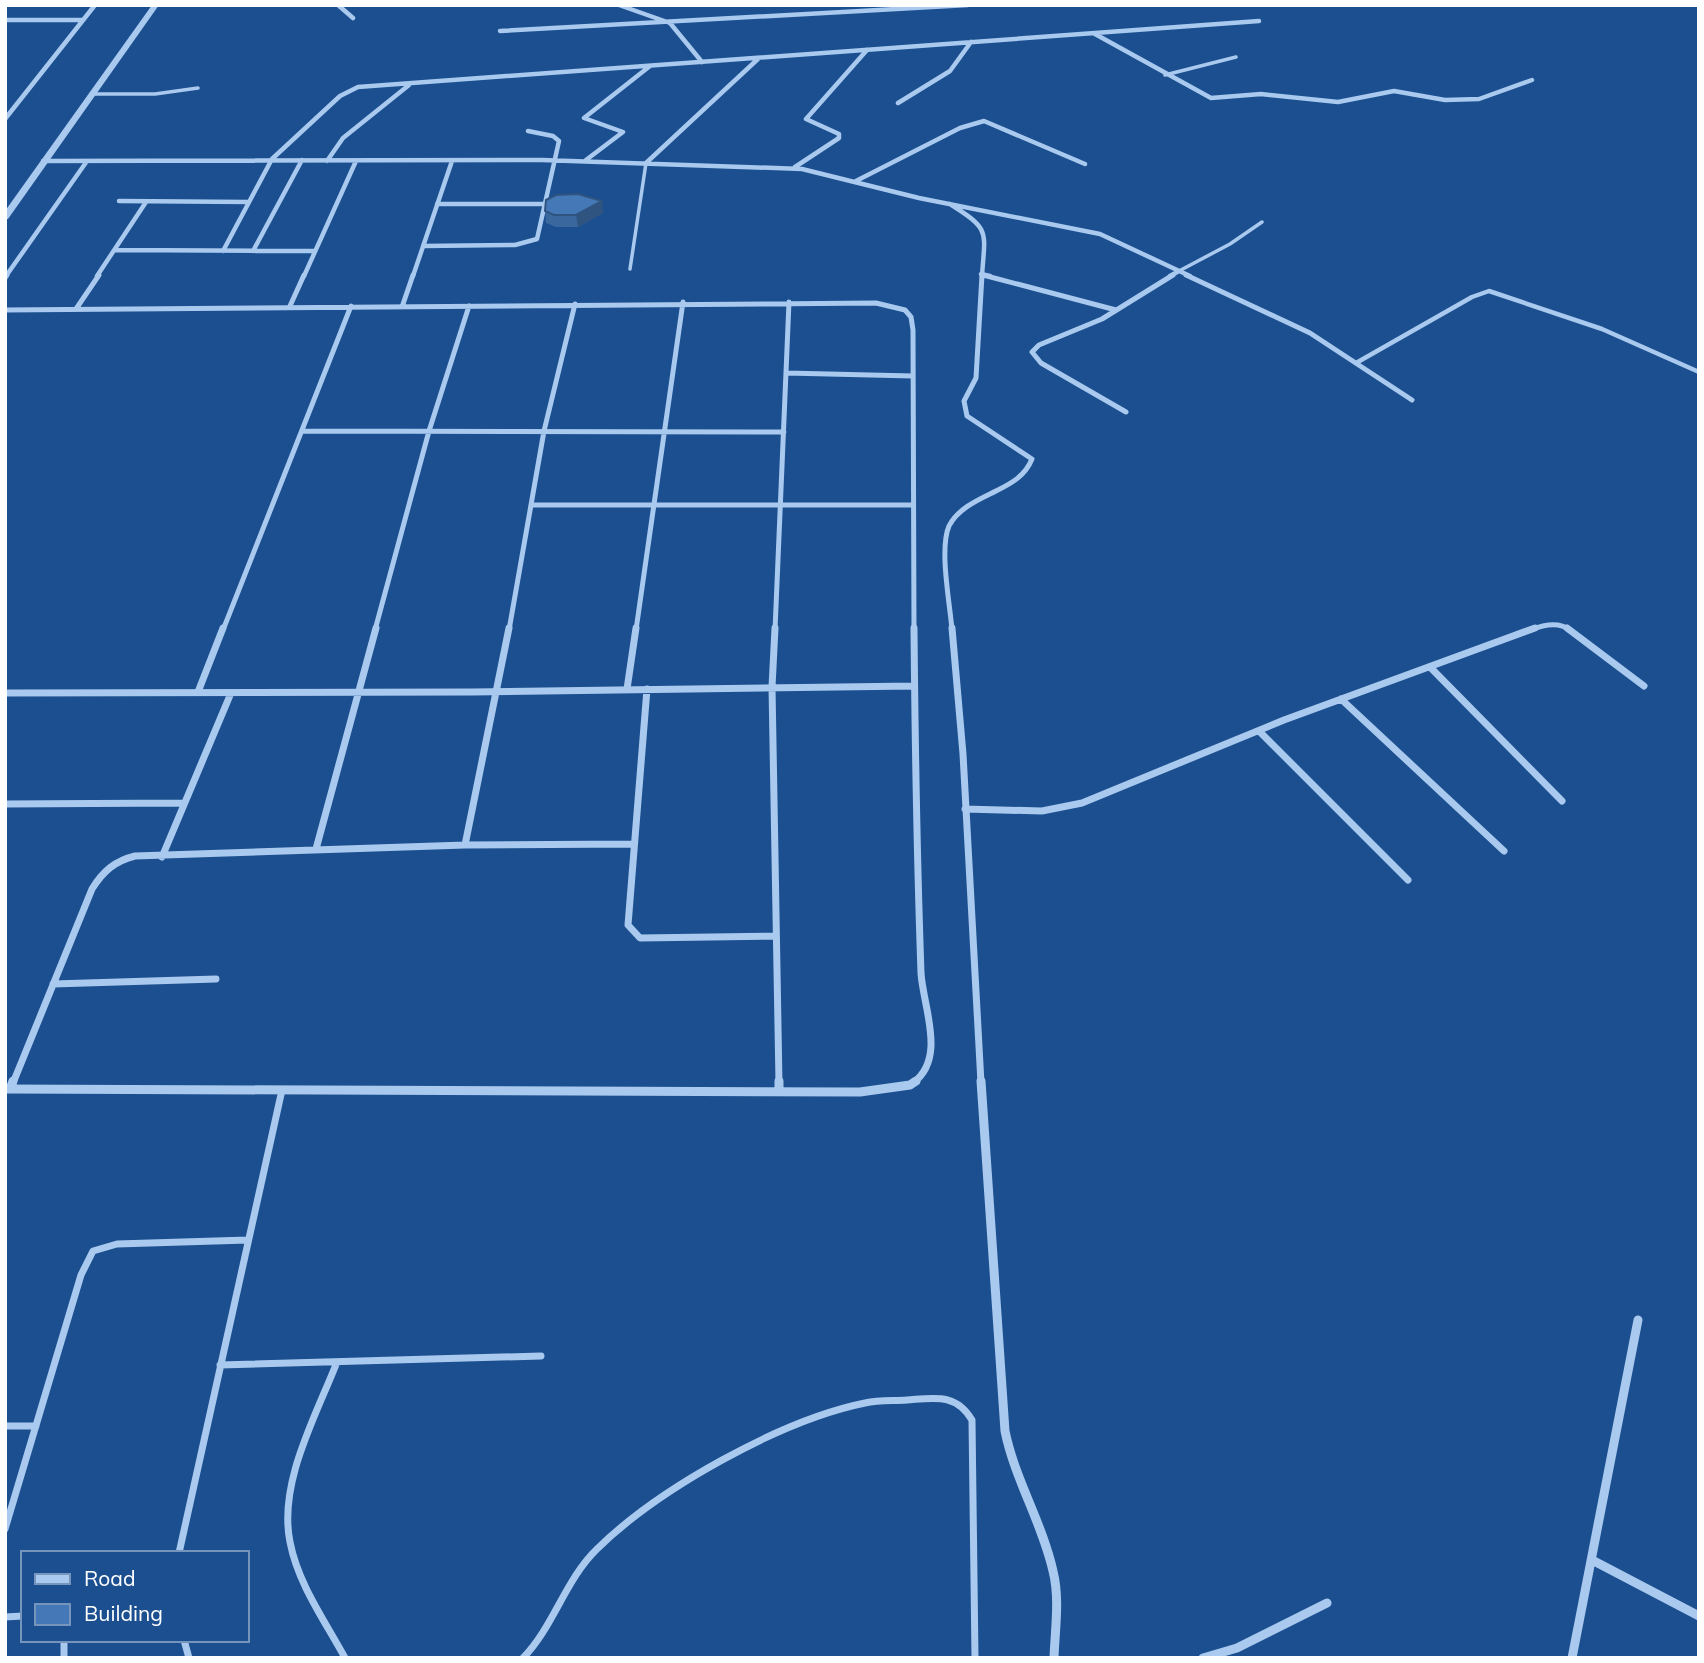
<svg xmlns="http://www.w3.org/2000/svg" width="1704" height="1663" font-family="Mulish,sans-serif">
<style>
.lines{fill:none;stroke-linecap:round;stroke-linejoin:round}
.service-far2{stroke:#a9c9ee;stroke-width:3.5}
.service-far1{stroke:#a9c9ee;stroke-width:4.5}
.service{stroke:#a9c9ee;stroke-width:7}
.minor-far3{stroke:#a9c9ee;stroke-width:4.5}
.minor-far2{stroke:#a9c9ee;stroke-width:5}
.minor-far1{stroke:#a9c9ee;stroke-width:7}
.minor{stroke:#a9c9ee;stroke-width:9}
.tertiary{fill:#a9c9ee;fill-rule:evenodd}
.wall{fill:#3a679d}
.shaded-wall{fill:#305480}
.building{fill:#4478b7;stroke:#305480;stroke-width:2}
</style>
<rect width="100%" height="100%" fill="#1b4f8f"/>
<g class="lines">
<path class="service-far2" d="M1165,75L1236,57
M91,94H155L198,88
M630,269L646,163
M1179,271L1230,244L1262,222"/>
<path class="service-far1" d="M1356,363L1472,297L1489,291L1602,329L1699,372"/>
<path class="service" d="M337,1362C316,1416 278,1483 290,1542C298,1584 325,1621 345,1658
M220,1365L541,1356
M5,1426H36
M5,1529L81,1275L93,1251L117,1244L248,1240
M179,1553L282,1090
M5,1617L23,1616
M64,1640V1658
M184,1640L189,1658
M523,1658C554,1626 565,1580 597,1549C658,1489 781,1420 865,1403C879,1400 893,1401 907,1400C935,1398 956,1393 972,1420L975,1658"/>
<path class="minor-far3" d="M338,5L353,18
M619,5L670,23L702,62
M5,20H83
M500,31L968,5
M1095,34L1211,98L1261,94L1338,102L1394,91L1445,100L1479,99L1532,80
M898,103L950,71L971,42
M5,119L95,5
M586,160L623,132L584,118L650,66
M43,161L542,160L802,169L919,198L1100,234L1190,276
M327,161L343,138L409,85
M646,163L759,58
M795,167L839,138V134L806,119L867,50
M854,182L960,128L984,121L1085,164
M119,201L249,202
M437,204H545
M950,204C991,230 985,230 982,276
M423,246L515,245L537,239L559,141L553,136L528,131
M115,250L315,251
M223,251L272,159L340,96L358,87L1259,21
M253,251L302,160
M981,274L990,276
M6,276L87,161
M97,276L146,202
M304,276L356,161
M413,276L452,161
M1170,276L1179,271"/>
<path class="minor-far2" d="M983,275L1116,310
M1186,275L1310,333L1412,400
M5,278L7,275
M290,306L304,275
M402,307L413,275
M76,309L99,275
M5,310L876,303L905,310L911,317L913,330L914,630
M786,373L913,376
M1126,412L1041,363L1032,352L1039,345L1102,319L1173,275
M302,431L784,432
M531,505H913
M223,630L351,306
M375,630L429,431L469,306
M509,630L544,431L575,304
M636,630L683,302
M775,630L789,302
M952,630C950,604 939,549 949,526C958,508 980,499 996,491C1012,483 1025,476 1032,459L967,416L964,401L976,378L982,275
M1531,630C1543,625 1558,621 1570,630"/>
<path class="minor-far1" d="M775,628L772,687L779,1083
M952,628L963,754L981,1083
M1567,628L1644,686
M1430,667L1562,801
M627,689L636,628
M647,689L628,925L640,938L776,936
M198,692L223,628
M5,693L473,692L914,686
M1341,699L1504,851
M1259,731L1408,880
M5,804L183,803
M965,809L1042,811L1082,803L1284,720L1535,628
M465,845L509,628
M316,849L376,628
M162,857L231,693
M53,984L216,979
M13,1083L92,889C103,871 115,861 135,856L465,845L634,844
M913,1083C947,1058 923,1007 921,973C917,858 915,743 914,628"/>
<path class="minor" d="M779,1081V1092
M981,1081L1005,1431C1015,1480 1042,1522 1053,1571C1060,1599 1055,1629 1054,1658
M5,1089L860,1092L910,1085L916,1081
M10,1089L13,1081
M1592,1560L1699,1616
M1203,1658L1237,1648L1327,1603
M1572,1658L1638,1320"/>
<path class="tertiary" d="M152,5H159L8,219H5V211Z"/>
</g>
<path class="wall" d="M545,211L603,213L578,227H556L546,223Z"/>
<path class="shaded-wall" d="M602,201L603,213L578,227L576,215Z"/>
<path class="building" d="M578,194L602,201L576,215H554L545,211L546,200L556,195Z"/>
<rect width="1704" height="1663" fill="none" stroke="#ffffff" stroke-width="14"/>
<rect x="21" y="1551" width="228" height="91" fill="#1b4f8f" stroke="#7695bc" stroke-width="2"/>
<rect x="35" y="1574" width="35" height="10" fill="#a9c9ee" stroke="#7695bc" stroke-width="2"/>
<text x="84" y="1586" font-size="21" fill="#ffffff">Road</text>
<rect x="35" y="1604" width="35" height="21" fill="#4478b7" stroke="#7695bc" stroke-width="2"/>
<text x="84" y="1621" font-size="21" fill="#ffffff">Building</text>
</svg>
